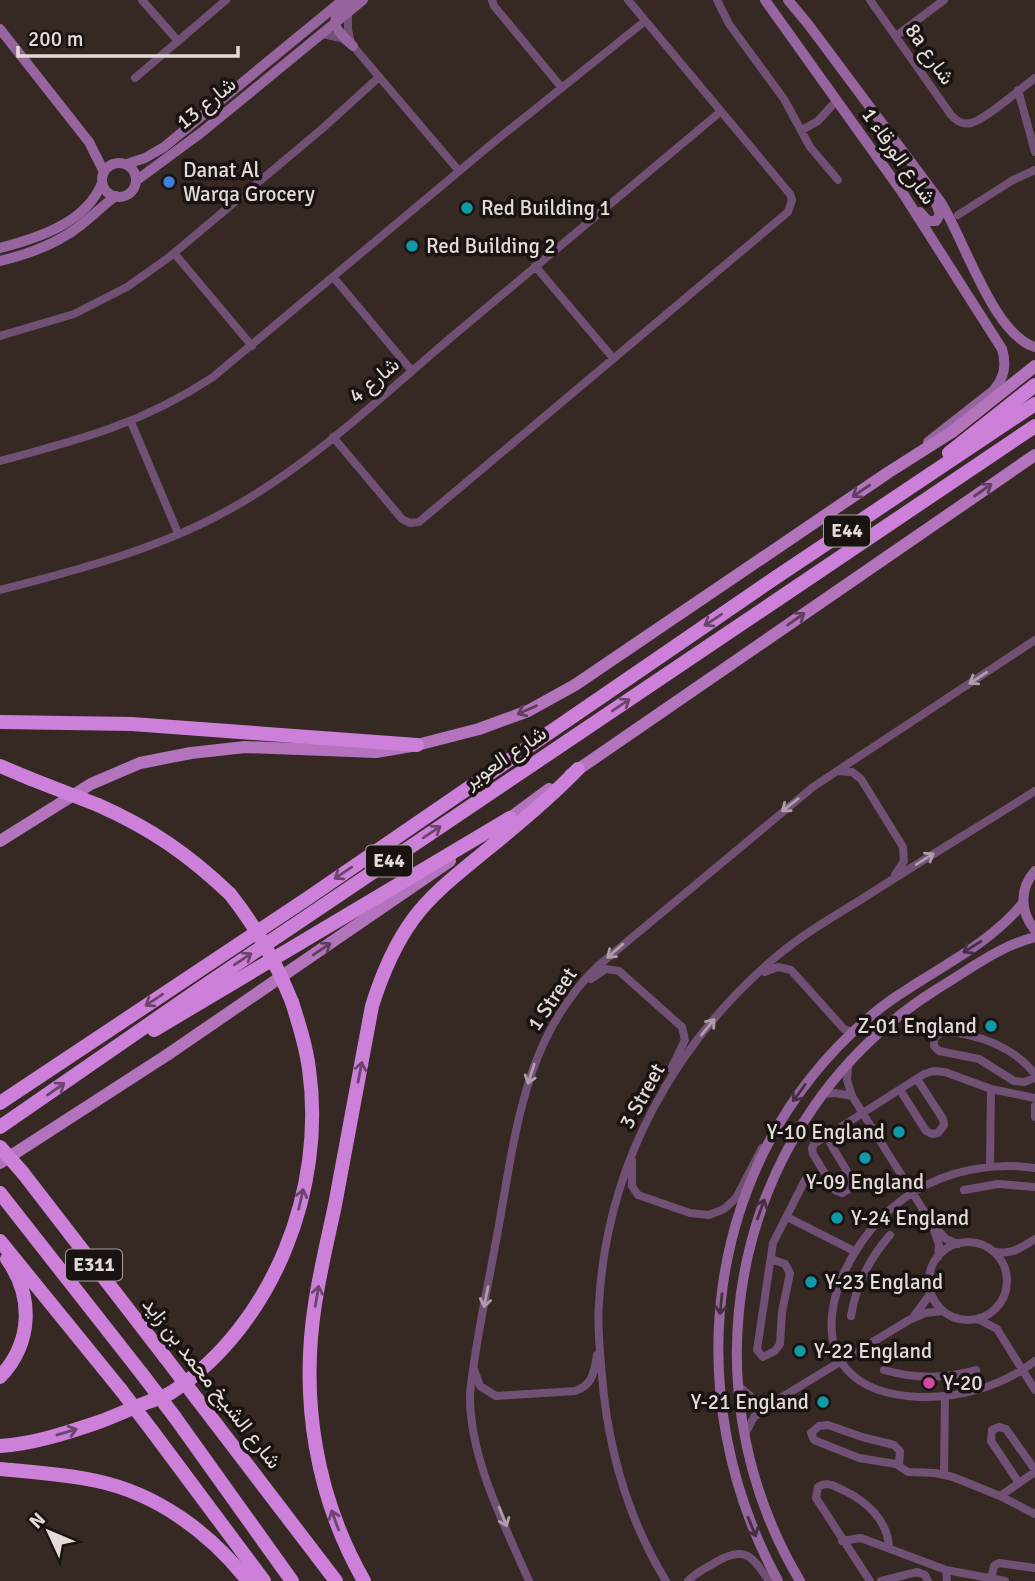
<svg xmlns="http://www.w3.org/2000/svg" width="1035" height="1581" font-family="Signika,Vazirmatn,sans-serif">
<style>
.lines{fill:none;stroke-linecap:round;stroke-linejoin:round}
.street{stroke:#705175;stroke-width:8}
.secondary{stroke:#96649e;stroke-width:10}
.primary{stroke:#b373bd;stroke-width:12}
.highway{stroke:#cd80d9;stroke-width:14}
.highway-bridge{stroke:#cd80d9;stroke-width:14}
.oneway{stroke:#5e3e5e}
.oneway2{stroke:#6a446b}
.oneway3{stroke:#b09dab}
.oneway4{stroke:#452f42}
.shop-dot{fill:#3f7fe0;stroke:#191311;stroke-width:2.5}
.culture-dot{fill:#0f9aa8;stroke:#191311;stroke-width:2.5}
.hotel-dot{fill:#d1479c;stroke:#191311;stroke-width:2.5}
.labels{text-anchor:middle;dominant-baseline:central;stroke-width:7;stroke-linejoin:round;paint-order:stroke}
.shield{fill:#191311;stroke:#a79f9c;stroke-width:2}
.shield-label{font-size:19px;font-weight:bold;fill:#e4dbd8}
.street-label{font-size:21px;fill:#e4dbd8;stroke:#191311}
.poi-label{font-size:21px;fill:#e4dbd8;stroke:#191311;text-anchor:start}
</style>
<rect width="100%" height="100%" fill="#362924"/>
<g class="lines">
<path class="street" d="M142,0L178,41
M492,0L494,6L562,88
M717,0L729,24L784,99L810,147L838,180
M870,0L951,115C957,121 962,125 971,123C985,120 1021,88 1035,78
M348,13V30L351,43
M322,34L341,38L353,46L459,171
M896,36L944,0
M135,78L226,0
M1018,90L1035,152
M802,130L818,121L837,100
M958,215L1013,180L1035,170
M174,253L252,346
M535,266L613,358
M334,278L412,371
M0,336L74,314L127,287L168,258L323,128L379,77
M131,422L178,533
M333,437L402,519L410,523L419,522L788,212L792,200L790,194L628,0
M0,461C79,440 144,423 213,377L494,142L645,21
M0,590C82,569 166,547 239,504C315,460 381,397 448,340C538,264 629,188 720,112
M837,771L852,772L861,779L903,847L904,861L895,875
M765,972L778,967L791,970L844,1029L853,1032L882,1031
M591,979L606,969L619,971L682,1027L685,1040L671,1069
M848,1067L847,1080L852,1096L932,1224L946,1239L958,1244
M1035,1074C1013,1046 977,1034 943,1031L934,1038V1046L939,1051L979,1059L1014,1081L1024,1082L1035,1078
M900,1090L926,1131L932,1134L938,1133L944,1125L943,1119L917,1079
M823,1094L835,1093L852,1096
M1035,1106V1117
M826,1136L851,1178L849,1189L842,1193L835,1190L813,1154L812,1148L814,1144L924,1074L934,1071L945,1072L991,1089L1035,1098
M632,1160V1186L638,1195L690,1213L709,1215L724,1209L736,1198L762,1148
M990,1166L991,1089
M1035,1168C993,1162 948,1170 912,1193C831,1244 778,1392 920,1397C961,1398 1002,1386 1035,1361
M964,1190L998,1184L1035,1187
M787,1217L854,1251
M934,1230L939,1245L938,1257
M929 1281a39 39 0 1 1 78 0a39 39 0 1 1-78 0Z
M993,1251C1010,1256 1021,1248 1035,1239
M771,1259L785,1264L790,1273L782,1312L780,1344L775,1351L763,1357L757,1350L773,1243L805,1180
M851,1316C856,1285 869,1259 890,1235
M914,1316L931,1293
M978,1319L997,1329L1035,1390
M474,1369L480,1386L496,1396L575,1391C593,1385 594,1372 597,1355
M884,1370C915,1379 945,1379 976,1370
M740,1387L754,1399L774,1402
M745,1434L754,1417L774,1402L909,1320L925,1313L943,1311
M899,1465L900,1451L894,1445L862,1437L828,1425L819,1426L811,1433L814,1440L859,1458L896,1464L908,1472L935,1473L953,1477L1000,1496L1035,1514
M944,1474L945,1396
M1019,1483L991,1441L992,1430L999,1427L1006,1429L1035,1470
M1000,1496L1035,1472
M842,1541L861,1538L946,1570L1005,1581
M946,1570L947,1581
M991,1579L994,1566L999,1563L1035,1568
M529,1581C504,1524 469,1457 470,1394C475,1343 487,1291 496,1241C515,1141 521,1039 599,965L813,787L1035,640
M666,1581C628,1519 608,1449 602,1376C600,1352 597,1327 599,1303C607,1165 673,1044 777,956C804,933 835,916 865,897C921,861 978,827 1035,791
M688,1581C695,1573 706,1568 716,1562C745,1545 752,1556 769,1581
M870,1581L816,1498L818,1487C827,1481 834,1486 843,1490C866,1501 888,1520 889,1548
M881,1581L917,1572L925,1575L928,1581"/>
<path class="secondary" d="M351,0C327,21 332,26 353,46
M765,0L902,192L1002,349C1007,366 1004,378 993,391L928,442
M788,0L808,24L940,201C963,236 993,335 1035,347
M0,29L89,142L104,172
M102 180a17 17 0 1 1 34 0a17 17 0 1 1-34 0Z
M127,164L145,158L164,147L343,0
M137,180L202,132L363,0
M920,212L928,221H936L940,214L936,204
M0,248C38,238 86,223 102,183
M0,261C30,254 57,244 81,225C93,216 103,205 116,196
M1035,871C1019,889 1020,912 1035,930
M778,1581C677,1395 703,1162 866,1020C914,977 983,953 1023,903
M800,1581C679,1378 736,1116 937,989C969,970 999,946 1035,937"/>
<path class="primary" d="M570,775L1035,455
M502,824L549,789
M0,841L91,784L140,763L191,753L245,747L376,752L417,745L479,729L528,711L575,685L889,472L952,432L1035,366
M0,1163L167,1055L450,861"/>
<path class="highway" d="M949,453L1035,385
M0,722L132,724L417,745
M0,766L31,779
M98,805C150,828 188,854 230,894
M154,1030L510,818
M0,1103L305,900L769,582L1035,404
M0,1127L204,986L1035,426
M23,1173L165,1357
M0,1193L142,1374
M0,1241L121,1390
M0,1377C32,1343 34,1297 7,1259
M197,1399L336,1581
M174,1416L292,1581
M153,1432L264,1581
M0,1446C32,1444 63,1434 93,1424C112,1418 129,1409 148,1402C156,1399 165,1397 172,1392C274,1324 326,1188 309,1069C306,1046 299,1024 292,1002
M0,1469C32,1472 65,1474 97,1481C158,1494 210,1533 248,1581
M364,1581C316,1497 300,1400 315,1304C320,1271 328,1238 335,1205C347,1138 360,1072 372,1006C382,974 394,945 414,918C435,890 463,870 489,848C520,823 550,798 578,769"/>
<path class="highway-bridge" d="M31,779L98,805
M230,894C256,927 276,962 292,1002
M0,1147L23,1173
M165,1357L197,1399
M142,1374L174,1416
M121,1390L153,1432"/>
</g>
<defs><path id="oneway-shaft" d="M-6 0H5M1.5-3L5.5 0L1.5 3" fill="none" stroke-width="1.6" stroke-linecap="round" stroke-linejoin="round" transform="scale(1.75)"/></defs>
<g class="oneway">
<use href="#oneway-shaft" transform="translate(983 490) rotate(-35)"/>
<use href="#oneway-shaft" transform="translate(861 491) rotate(146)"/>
<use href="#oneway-shaft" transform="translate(796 619) rotate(-35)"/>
<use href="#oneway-shaft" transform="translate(527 710) rotate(156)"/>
<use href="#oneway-shaft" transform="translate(322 949) rotate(-34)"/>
</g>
<g class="oneway2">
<use href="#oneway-shaft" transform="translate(713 620) rotate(146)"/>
<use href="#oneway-shaft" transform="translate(621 705) rotate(-34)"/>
<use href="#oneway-shaft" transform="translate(432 832) rotate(-34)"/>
<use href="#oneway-shaft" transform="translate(343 873) rotate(146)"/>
<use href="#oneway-shaft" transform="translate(243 959) rotate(-34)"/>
<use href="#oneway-shaft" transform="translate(154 1000) rotate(146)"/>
<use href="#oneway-shaft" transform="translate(360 1072) rotate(-79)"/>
<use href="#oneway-shaft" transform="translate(56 1089) rotate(-35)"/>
<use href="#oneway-shaft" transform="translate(301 1199) rotate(-77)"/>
<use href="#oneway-shaft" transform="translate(317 1296) rotate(-80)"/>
<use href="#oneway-shaft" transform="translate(67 1432) rotate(-16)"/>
<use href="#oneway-shaft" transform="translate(335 1520) rotate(-110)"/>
</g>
<g class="oneway3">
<use href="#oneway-shaft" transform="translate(978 678) rotate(147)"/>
<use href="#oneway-shaft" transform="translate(790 805) rotate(142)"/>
<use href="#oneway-shaft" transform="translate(925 859) rotate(-32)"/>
<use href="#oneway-shaft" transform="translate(615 951) rotate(139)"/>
<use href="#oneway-shaft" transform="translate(708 1027) rotate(-51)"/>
<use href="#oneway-shaft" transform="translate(531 1074) rotate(108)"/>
<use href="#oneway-shaft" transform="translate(486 1297) rotate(101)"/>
<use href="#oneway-shaft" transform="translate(503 1517) rotate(68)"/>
</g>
<g class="oneway4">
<use href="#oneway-shaft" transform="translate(972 947) rotate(148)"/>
<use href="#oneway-shaft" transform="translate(799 1093) rotate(126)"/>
<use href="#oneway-shaft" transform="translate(761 1209) rotate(-70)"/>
<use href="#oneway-shaft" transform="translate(721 1304) rotate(96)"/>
<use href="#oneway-shaft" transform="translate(752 1527) rotate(68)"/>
</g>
<circle class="shop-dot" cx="169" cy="182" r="7"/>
<g class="culture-dot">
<circle cx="467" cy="208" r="7"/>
<circle cx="412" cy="246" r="7"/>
<circle cx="991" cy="1026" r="7"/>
<circle cx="899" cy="1132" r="7"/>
<circle cx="865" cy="1158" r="7"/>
<circle cx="837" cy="1218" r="7"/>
<circle cx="811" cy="1282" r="7"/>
<circle cx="800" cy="1351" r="7"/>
<circle cx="823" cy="1402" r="7"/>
</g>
<circle class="hotel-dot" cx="929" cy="1383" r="7"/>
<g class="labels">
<g class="shield">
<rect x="824" y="515.5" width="46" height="31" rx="5"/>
<rect x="366" y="845.5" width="46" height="31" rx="5"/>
<rect x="66" y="1249.5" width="56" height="31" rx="5"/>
</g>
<g class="shield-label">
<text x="847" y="531">E44</text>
<text x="389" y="861">E44</text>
<text x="94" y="1265">E311</text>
</g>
<g class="street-label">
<text transform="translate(930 54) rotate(55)">8a شارع</text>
<text transform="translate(206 103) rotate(-39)">شارع 13</text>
<text transform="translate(899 156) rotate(55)">شارع الورقاء 1</text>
<text transform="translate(374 380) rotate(-40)">شارع 4</text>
<text transform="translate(505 757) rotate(-34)">شارع العوير</text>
<text transform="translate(552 999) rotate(-56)">1 Street</text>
<text transform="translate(642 1096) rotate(-61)">3 Street</text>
<text transform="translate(212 1383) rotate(52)">شارع الشيخ محمد بن زايد</text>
</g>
<g class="poi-label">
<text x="183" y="170">Danat Al<tspan x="183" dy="24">Warqa Grocery</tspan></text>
<text x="481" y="208">Red Building 1</text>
<text x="426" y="246">Red Building 2</text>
<text x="977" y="1026" text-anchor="end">Z-01 England</text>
<text x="885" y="1132" text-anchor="end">Y-10 England</text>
<text x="865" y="1182" text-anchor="middle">Y-09 England</text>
<text x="851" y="1218">Y-24 England</text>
<text x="825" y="1282">Y-23 England</text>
<text x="814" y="1351">Y-22 England</text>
<text x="943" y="1383">Y-20</text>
<text x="809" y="1402" text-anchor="end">Y-21 England</text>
</g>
</g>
<g transform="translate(49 1532) rotate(314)" stroke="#191311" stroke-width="5" paint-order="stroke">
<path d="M0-5L12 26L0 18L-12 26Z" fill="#e4dbd8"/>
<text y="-10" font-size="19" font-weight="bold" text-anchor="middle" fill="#e4dbd8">N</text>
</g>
<path d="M18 46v10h220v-10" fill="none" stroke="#e4dbd8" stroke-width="3.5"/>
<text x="28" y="46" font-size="21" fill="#e4dbd8" stroke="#191311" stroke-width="5" paint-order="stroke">200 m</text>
</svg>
